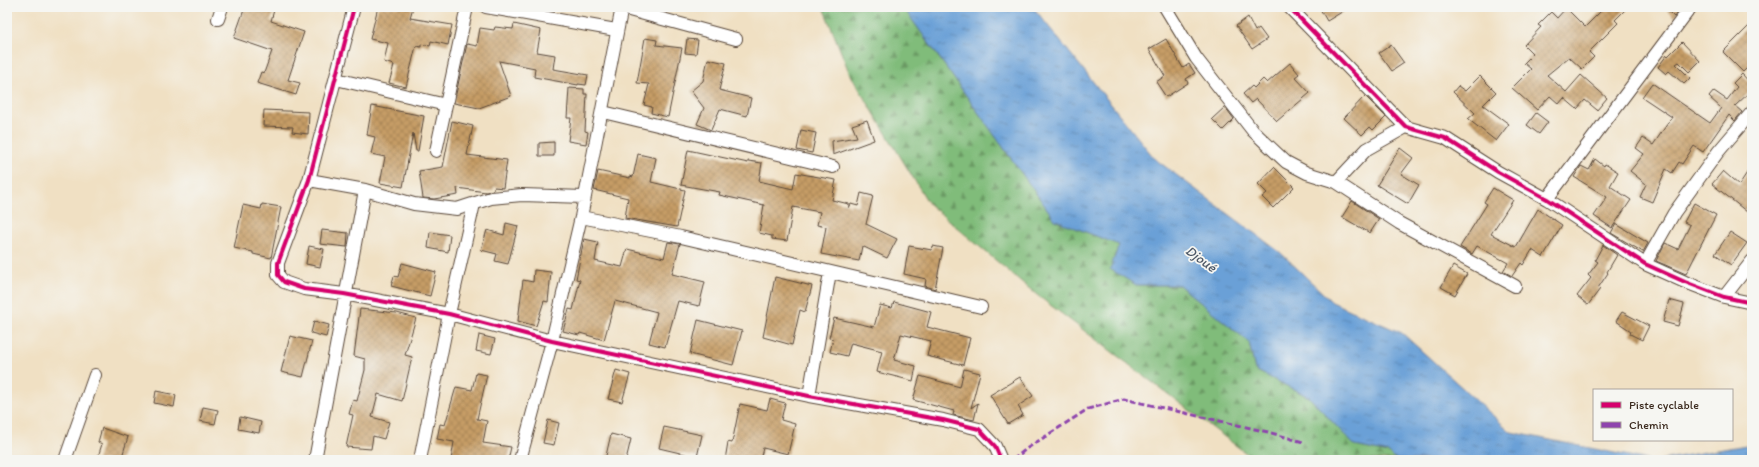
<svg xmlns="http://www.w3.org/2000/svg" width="1759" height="467" font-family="Itim,sans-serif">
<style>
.forest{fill:url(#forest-firs);stroke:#5e734c}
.water{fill:url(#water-ripples);stroke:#52657a}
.building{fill:url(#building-cross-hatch)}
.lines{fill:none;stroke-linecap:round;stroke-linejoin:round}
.street-casing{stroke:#564537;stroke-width:14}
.street{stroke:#fff;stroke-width:12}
.quiet{stroke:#8e44ad;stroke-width:3;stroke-dasharray:6 3;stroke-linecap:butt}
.cycleway-casing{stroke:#f6f6f2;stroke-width:6}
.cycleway{stroke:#d6006c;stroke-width:4}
.labels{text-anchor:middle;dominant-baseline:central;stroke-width:3.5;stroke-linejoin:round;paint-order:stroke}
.water-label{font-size:14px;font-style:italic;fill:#4e5968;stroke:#f6f6f2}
</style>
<defs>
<pattern id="forest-firs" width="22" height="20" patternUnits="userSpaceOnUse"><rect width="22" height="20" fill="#80bc7a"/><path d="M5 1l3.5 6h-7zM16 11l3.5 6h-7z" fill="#6a9963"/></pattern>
<pattern id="water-ripples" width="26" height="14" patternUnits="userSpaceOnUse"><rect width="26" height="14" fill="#6aa0d7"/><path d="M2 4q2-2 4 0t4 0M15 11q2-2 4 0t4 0" fill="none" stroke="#5883ae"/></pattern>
<pattern id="building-cross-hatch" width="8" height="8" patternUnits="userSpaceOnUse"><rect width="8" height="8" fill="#c69d66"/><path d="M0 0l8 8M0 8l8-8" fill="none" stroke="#a28053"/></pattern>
</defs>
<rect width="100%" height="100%" fill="#f6f6f2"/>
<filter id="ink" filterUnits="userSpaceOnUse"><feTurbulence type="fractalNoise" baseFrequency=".025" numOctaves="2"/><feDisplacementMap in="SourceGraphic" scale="8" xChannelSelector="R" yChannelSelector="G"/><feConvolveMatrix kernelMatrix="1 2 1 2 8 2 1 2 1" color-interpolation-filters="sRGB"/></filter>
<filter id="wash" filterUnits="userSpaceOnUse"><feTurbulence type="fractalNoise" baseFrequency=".012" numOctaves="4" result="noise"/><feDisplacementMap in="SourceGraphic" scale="16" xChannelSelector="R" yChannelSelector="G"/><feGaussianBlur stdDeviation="0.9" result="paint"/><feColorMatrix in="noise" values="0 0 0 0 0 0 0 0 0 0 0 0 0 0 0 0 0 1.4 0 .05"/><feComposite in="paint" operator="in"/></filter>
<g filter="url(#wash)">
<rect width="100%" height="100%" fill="#f0e0c3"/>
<path class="forest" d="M823,7H903L1055,220L1120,245L1136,285H1179L1249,342L1255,370L1309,397L1355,446L1389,453L1396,460H1255L1037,295L929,204L849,72Z"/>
<path class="water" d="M903,7H1033L1155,159L1281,253L1332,302L1402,333L1511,432L1649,460H1396L1389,453L1355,446L1309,397L1255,370L1249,342L1179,285H1136L1110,269L1119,245L1055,220Z
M1752,444V460H1660Z"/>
<g id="blocks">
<path class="building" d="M245,7H265L274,10L271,21L304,32L288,80L300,83L296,95L257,83L261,72L264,73L272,51L234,38Z
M378,7H413L410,18L452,25L448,45L431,41L430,46L421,44V47L416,46L406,87L389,83L394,65L384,62L388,43L370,39Z
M1319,7H1350L1327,21Z
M1605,7H1628L1615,20L1618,23L1589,52L1594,57L1582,69L1569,57L1547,75L1566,92L1581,75L1607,98L1597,110L1585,100L1577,109L1564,98L1559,104L1550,96L1537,110L1512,88L1531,69L1524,63L1533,54L1524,45L1541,27L1538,25L1551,12L1557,18L1566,8L1585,27Z
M1664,7H1682L1674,17Z
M1248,17L1255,31L1259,28L1267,39L1252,49L1236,26Z
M1752,23V63L1743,72L1723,52Z
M514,24L541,30L537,52L555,55L553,69L588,75L586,85L578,84V85L534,77L535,68L499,61L511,96L479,108L454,103L467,44L477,46L480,28L494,30L495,27L513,29Z
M645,38L657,40L656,45L682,48L668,117L651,113L652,107L644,105L649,84L637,83Z
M687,39L698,40L696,54L685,53Z
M1166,39L1183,68L1189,64L1195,73L1186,79L1188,83L1166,97L1156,82L1165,76L1149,49Z
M1682,42L1700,61L1689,72L1679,62L1676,64L1690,78L1684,84L1669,71L1666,74L1658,67L1667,55L1668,56Z
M1391,45L1404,63L1392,71L1379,53Z
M708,59L726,63L719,90L751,98L747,116L720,109L711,130L697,124L704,108L691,91L703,81Z
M1290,63L1299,74L1295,77L1310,93L1277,121L1256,99L1251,103L1243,94L1252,86L1254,88L1263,79L1267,83Z
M1742,74L1752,85V90L1735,106L1742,112L1737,118L1735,121L1729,115L1703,152L1694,146L1682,164L1679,162L1672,173L1666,169L1652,202L1640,197L1646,184L1630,171L1644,154L1636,148L1643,138L1653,145L1672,117L1642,97L1652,83L1710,123L1721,108L1709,97L1714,91L1727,100L1737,87L1733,83Z
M1480,76L1496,92L1483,105L1509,124L1496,141L1468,119L1475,113L1453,92L1458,86L1465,91Z
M569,88L584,89V94H587L585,131L588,132L586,144L568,141L571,118H567Z
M1365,96L1386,117L1373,130L1370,127L1362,135L1344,118Z
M372,106L424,116L418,151H416L413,133L403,187L380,183L385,157L371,154L375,137L367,135Z
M1225,107L1234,119L1223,130L1212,119Z
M264,110L309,112L308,134L292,132L293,127L263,126Z
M1536,113L1548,122L1539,134L1527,125Z
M867,120L874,140L833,155L832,141L857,137L852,125Z
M452,121L473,126L467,155L507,160L503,188L494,187L493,190L486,192L457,188L458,195L434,199L423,198L419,171L443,167Z
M801,130L816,133L812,153L797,150Z
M554,142V156H539V143Z
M1400,148L1413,158L1401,174L1419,185L1408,204L1377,185Z
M688,150L748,163V161L762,163L759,181L793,189L796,173L836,180L832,200L849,204V208L851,204L858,206L861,193L873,196L866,224L897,239L887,258L862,246L859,261L821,254L826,227L817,225L820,212L793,207L787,241L772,239V236L759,233L764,205L719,195L720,192L681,185Z
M638,154L656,158L651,182L685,190L677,227L625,218L628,198L594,190L598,171L630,178V176L633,177Z
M1595,159L1604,166L1605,164L1618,172L1610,186L1631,200L1612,228L1594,216L1607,197L1574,177L1581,166L1589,170Z
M1752,165V216L1712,184L1723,171L1739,185Z
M1274,167L1294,187L1273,208L1262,197L1267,193L1258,184Z
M1493,188L1513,200L1491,234L1516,247L1538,209L1562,225L1543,257L1532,250L1523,265L1521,263L1512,276L1503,271L1508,263L1477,246L1472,254L1460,247L1487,204L1484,202Z
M1352,201L1379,219L1370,233L1342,217Z
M1694,203L1716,215L1686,274L1656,261L1665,243L1678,249L1690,225L1684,222Z
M262,204L281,207L271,258L253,254V252L234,248L243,205L261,209Z
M506,223L518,226L508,264L495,261L497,254L481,250L487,230L504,235Z
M1616,224L1648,243L1643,252L1611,233Z
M322,230L348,233L347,247L320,244Z
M430,232L450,235L448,252L428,248Z
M1730,232L1747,243L1731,265L1715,254Z
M584,239L598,242L595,261L622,267L627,249L664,258L668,242L680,244L672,274L705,282L699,306L678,301L665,347L649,343L657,312L615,301L604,340L580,333L579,335L563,331L569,309L573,310L580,280L576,279Z
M1603,245L1617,255L1607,272L1608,273L1598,288L1600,289L1588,305L1577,296L1591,278L1588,275L1598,262L1595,260Z
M309,246L324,249L320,267L306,264Z
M909,246L932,250L933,246L943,248L935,289L925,286L926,279L904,274Z
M402,263L436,272L430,296L391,286L394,276L398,277Z
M1453,266L1467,274L1455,295L1441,287Z
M534,270L551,272L548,302L544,301L536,326L518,321L523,280L533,282Z
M775,277L812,286L805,312L800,310L792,345L763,337Z
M1669,300L1684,304L1678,326L1663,322Z
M894,302L931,312L927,327L970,338L963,365L927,356L931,341L901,334L894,360L916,366L913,381L877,372L882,351L851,343L847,356L830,352L833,339L829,338L834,318L874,327L880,305L892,308Z
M360,309L397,313L416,318L405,355L412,357L402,401L378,394L372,417L389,422L384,439L373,436L371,449L346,447L353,415L349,414L353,400L357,401L365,370V359L354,356Z
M1622,312L1649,326L1642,340L1630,334L1631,331L1616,321Z
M698,320L742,331L733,365L690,354Z
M314,321L329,325L326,337L311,333Z
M479,335L495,339L491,354L476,351Z
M290,336L312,341L303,377L281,372Z
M964,369L980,373L971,408L978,403L974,420L953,415L954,411L913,400L920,376L960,387Z
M616,370L630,374L622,402L608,399Z
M476,373L487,375L477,419L487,421L483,443L511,447L508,460H451L454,442L437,439L440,424L445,425L456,387L472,390Z
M1020,377L1033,396L1018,406L1023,415L1008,424L990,395Z
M156,391L176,395L174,407L154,403Z
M770,399L785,403L781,420L795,424L788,454L763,448L760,460H725L728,442L732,443L740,404L767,410Z
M203,407L218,410L215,424L200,421Z
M240,417L261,422L259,433L238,429Z
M548,420L559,423L554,445L543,443Z
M664,427L702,435L697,457L659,448Z
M102,428L128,437L121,460H97L102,444L98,442Z
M611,434L631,439L626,460H605Z"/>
</g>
</g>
<g filter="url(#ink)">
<use href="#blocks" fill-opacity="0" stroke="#564537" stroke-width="1"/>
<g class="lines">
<g class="street-casing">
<path id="street" d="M354,7L309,180L278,263V275L284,282L304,289L344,294L449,314L552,341L809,396L943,420L979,429L995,446L1001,460
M486,7L616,30
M1165,7L1196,58L1253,131L1286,162L1307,173L1336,182L1399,223L1515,286
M1289,7L1406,127L1445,138L1498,172L1547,199L1645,264L1685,282L1724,297L1752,303
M622,8L736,39
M218,19L222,7
M336,79L446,105
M603,112L833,167
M436,151L467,7
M309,180L365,190L414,204L457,209L491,198L522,195L584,197
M1336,182L1367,149L1406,127
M1547,199L1691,7
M581,217L681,237L981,307
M1645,264L1674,213L1718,152L1752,112
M1724,297L1752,261
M809,396L830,272
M65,460L95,375
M315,460L365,190
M420,460L449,314L474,204
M520,460L552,341L581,217L622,7"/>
</g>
<use href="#street" class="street"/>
<path class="quiet" d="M1013,460L1026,449L1088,409L1124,399L1268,432L1303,442"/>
<g class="cycleway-casing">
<path id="cycleway" d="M354,7L309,180L278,263V275L284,282L304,289L344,294L449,314L552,341L809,396L943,420L979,429L995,446L1001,460
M1289,7L1406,127L1445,138L1498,172L1547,199L1645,264L1685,282L1724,297L1752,303"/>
</g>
<use href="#cycleway" class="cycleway"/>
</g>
</g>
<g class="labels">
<g class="water-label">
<text transform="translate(1201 259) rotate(36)">Djoué</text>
</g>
</g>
<rect width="1759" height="467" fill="none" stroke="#f6f6f2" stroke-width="24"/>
<rect x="1593" y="389" width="140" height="52" fill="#f6f6f2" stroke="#aba49d"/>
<rect x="1601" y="402" width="20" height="6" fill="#d6006c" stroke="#aba49d"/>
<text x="1629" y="409" font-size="12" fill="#3b2a1e">Piste cyclable</text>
<rect x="1601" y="422" width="20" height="6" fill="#8e44ad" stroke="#aba49d"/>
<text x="1629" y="429" font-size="12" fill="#3b2a1e">Chemin</text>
</svg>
